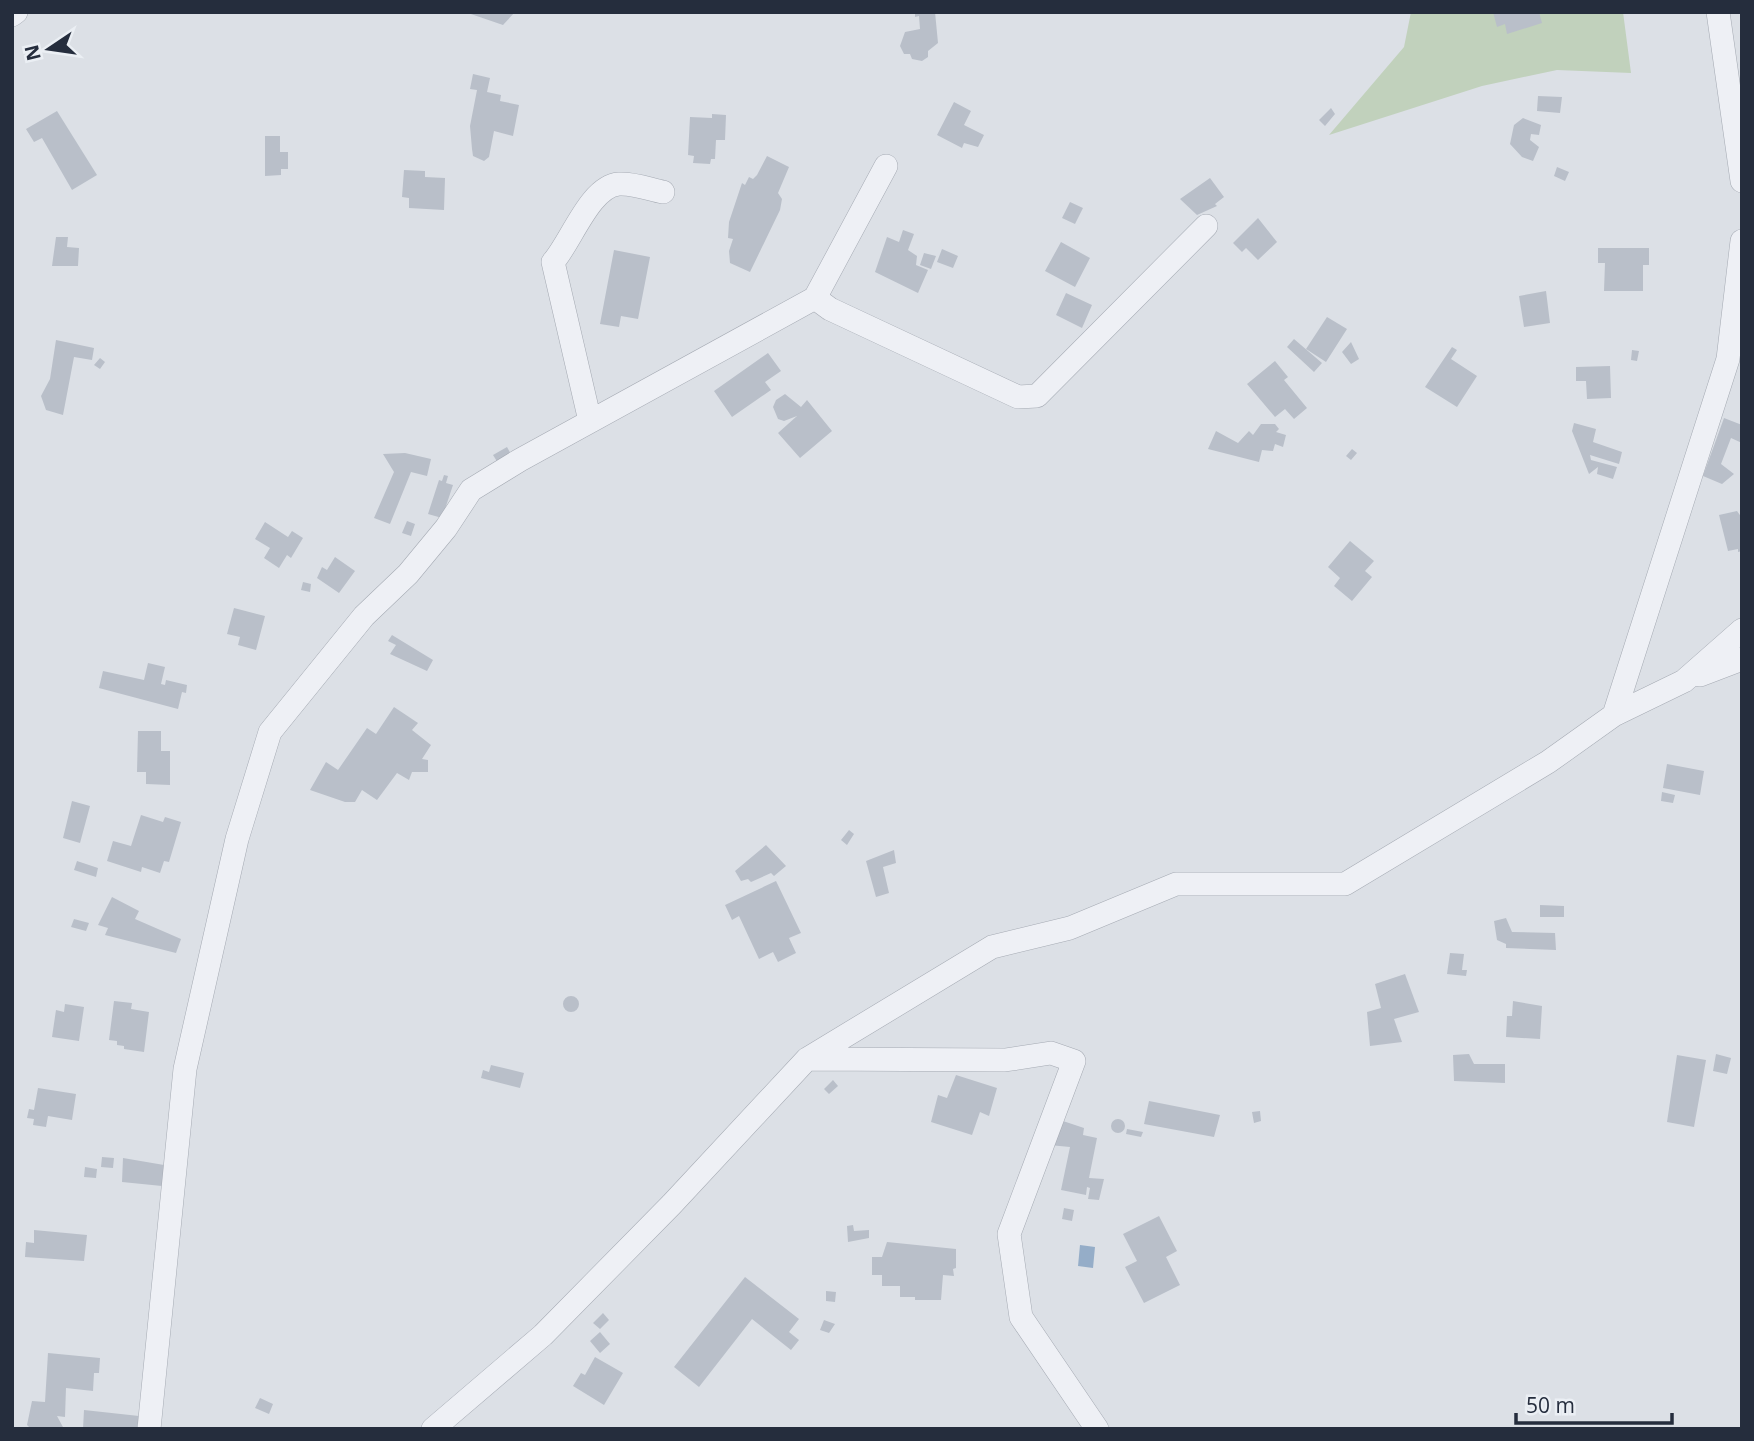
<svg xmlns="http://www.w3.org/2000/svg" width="1754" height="1441" font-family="'Open Sans',sans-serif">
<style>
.green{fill:#c1d1bc}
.water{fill:#95adc8}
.building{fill:#b9bfc9}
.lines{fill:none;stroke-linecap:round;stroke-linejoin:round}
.minor-casing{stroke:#a5aab3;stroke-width:24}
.minor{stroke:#eef0f5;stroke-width:23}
</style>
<rect width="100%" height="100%" fill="#dce0e6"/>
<path class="green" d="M1411,12H1623L1631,73L1557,70L1482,86L1329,135L1404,47Z"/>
<path class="water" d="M1080,1245L1095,1247L1093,1268L1078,1266Z"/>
<path class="building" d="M465,12H515L503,25Z
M915,12H935L938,43L928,51V57L922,61L912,59L910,54H904L900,46L905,32L920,29L919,16L915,17Z
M1493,12H1539L1542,23L1507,34L1505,24L1497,27Z
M473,74L490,78L487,92L501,95L500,101L519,105L513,136L494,131L489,157L484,161L473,156L472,149L470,126L477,90L470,89Z
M1538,96L1562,97L1560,113L1537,111Z
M954,102L971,111L964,125L984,135L978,147L964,143L962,148L937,135Z
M1331,108L1335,114L1325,126L1319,120Z
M57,111L97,175L72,190L42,138L34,142L26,129Z
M712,114L726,115L725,140H716L715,159H711L710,164L693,163L694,156L688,155L690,117L712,118Z
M1523,118L1541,125L1539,135L1531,134L1530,140L1539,147L1533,161L1522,157L1510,144L1514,125Z
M265,136H280V152H288V169H281V175L265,176Z
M767,156L789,167L778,193L782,199L780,210L750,272L730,263L729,251L733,239L728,238L729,222L742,183L745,185L749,177L753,179L757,175Z
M1557,167L1569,172L1565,181L1554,176Z
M404,170L425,171V177L445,178L444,210L409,208V198L402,197Z
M1210,178L1224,197L1215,204L1217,206L1197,215L1180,199Z
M1070,202L1083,208L1075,224L1062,218Z
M1258,218L1277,242L1258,260L1246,248L1242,252L1233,243Z
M903,230L914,234L908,250L917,256L916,265L928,270L918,293L875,272L887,237L899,242Z
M56,237H68L67,247L79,248L78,266H52Z
M1061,242L1090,258L1075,287L1045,271Z
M1598,248H1649V265H1643V291H1604L1605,263H1598Z
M942,249L958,256L953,268L937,262Z
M614,250L650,257L638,319L621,316L619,327L600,324Z
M924,253L936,256L931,269L920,265Z
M1546,291L1550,323L1524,327L1519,296Z
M1066,293L1092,305L1082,328L1056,315Z
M1327,317L1347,329L1326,362L1306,349Z
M1294,339L1322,363L1314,372L1287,347Z
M56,340L94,348L92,360L74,357L63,415L46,410L41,396L50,379Z
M1351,342L1359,359L1351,364L1342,352Z
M1452,347L1457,350L1451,359L1477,376L1457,407L1425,387Z
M1632,350L1639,351L1637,361L1631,360Z
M768,353L781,371L765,382L771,390L732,417L714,391Z
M100,358L105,362L100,369L94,365Z
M1275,361L1288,377L1284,380L1307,408L1294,419L1285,409L1275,417L1247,384Z
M1610,366L1611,398L1587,399L1586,381H1576V367Z
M785,394L801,407L807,400L832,431L800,458L778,433L797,416L784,421L778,419L773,407L776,400Z
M1724,418L1742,425V443L1731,438L1721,464L1734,474L1722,484L1703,476Z
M1574,423L1596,429L1593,442L1622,452L1619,464L1590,455L1591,460L1617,467L1613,479L1597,474L1598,467L1589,474L1572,431Z
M1261,424H1275L1279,429L1276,432L1286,435L1283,447L1275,444L1273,451L1262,450L1259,462L1208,449L1216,431L1238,443L1249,431L1253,435Z
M507,447L512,456L498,463L493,455Z
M1352,449L1357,453L1351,460L1346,456Z
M405,453L431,459L427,476L411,472L390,524L374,518L394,472L383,454Z
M444,475L448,476L446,483L453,485L442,518L428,514L439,480L442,481Z
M1737,511L1742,518V551L1738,552V549L1728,551L1719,515Z
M407,521L415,524L411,536L402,533Z
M265,522L288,537L292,531L303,538L291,558L287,555L279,568L264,558L270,548L255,539Z
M1350,541L1374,561L1365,571L1372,577L1352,601L1334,586L1340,578L1328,567Z
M335,557L355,571L339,593L317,578L322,567L327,570Z
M303,582L311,584L310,592L301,590Z
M234,608L265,616L256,650L238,645L240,637L227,634Z
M392,635L433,660L427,671L390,654L396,645L388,641Z
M148,663L165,667L161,684L165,685L166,680L187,685L186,693L182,692L178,709L99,688L103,671L144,680Z
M394,707L418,723L412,730L431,745L422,759L428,760V772H412L409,780L397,773L377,800L362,790L355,802H345L310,790L326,762L338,770L367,728L376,734Z
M138,731H161V751H170V785L146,784V772H137Z
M1667,764L1704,771L1700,795L1663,788Z
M1662,792L1675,795L1673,803L1661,801Z
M72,801L90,806L80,843L63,838Z
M141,815L163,822L165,817L181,822L169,862L164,861L160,873L142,867L141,872L107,861L113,841L131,846Z
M849,830L854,834L847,845L841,840Z
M766,845L786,866L774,876L771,873L751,882L748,879L741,881L735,871Z
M894,850L896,863L883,867L889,893L876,897L866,861Z
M77,861L98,868L96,877L74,870Z
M776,881L801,933L789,938L796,953L778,962L773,952L759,959L739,916L732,920L725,905Z
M112,897L139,911L135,919L181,939L176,953L105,935L108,928L98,925Z
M1540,905L1564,906V917H1540Z
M1506,918L1512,932L1555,933L1556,950L1506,948V944L1497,940L1494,921Z
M74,919L89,923L86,931L71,927Z
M1450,953L1464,954L1462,970H1467L1466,976L1447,974Z
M1405,974L1419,1012L1394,1019L1402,1042L1370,1046L1367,1012L1381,1008L1375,984Z
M563 1004a8 8 0 1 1 16 0a8 8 0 1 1-16 0Z
M114,1001L132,1003L131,1009L149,1012L144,1052L124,1049V1046L117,1045V1041L109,1040Z
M1513,1001L1542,1006L1540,1039L1506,1037L1507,1016H1512Z
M65,1004L84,1007L79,1041L52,1037L56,1010L64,1012Z
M1469,1054L1474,1064H1505V1083L1454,1081L1453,1055Z
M1716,1054L1731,1058L1727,1074L1713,1071Z
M1677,1055L1706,1060L1694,1127L1667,1122Z
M491,1065L524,1073L520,1088L481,1078L483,1070L489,1072Z
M956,1075L997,1088L989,1116L980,1112L972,1135L931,1122L938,1095L947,1098Z
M833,1080L838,1086L829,1094L824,1089Z
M38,1088L76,1094L72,1120L48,1116L46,1127L33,1125L34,1119L27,1118L29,1109L34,1110Z
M1149,1101L1220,1115L1214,1137L1144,1124Z
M1260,1111L1261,1121L1254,1123L1252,1112Z
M1111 1126a7 7 0 1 1 14 0a7 7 0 1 1-14 0Z
M1060,1120L1084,1128L1083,1135L1097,1138L1089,1178L1104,1179L1099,1200L1088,1199L1090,1188L1087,1187L1086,1195L1061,1190L1070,1147L1049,1145Z
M1127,1129L1143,1132L1141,1137L1126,1134Z
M102,1157L114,1158L113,1168L101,1167Z
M123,1158L164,1165L162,1186L122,1182Z
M85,1167L97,1169L96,1178L84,1177Z
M1064,1208L1074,1210L1072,1221L1062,1219Z
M1159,1216L1177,1251L1166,1257L1180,1285L1144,1303L1125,1267L1137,1261L1123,1234Z
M853,1225L854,1231L869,1230V1238L848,1242L847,1226Z
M34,1230L87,1235L84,1261L25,1257L26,1242L34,1243Z
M887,1242L956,1249V1268L953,1269L954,1276L943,1275L941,1300H915V1297H900V1286H882V1275H872V1257H882Z
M745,1277L799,1319L789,1332L799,1340L791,1350L752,1319L699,1387L674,1367Z
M826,1291L836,1292L835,1302L826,1301Z
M603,1313L609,1320L600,1329L593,1323Z
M824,1320L835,1324L829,1333L820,1330Z
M600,1332L610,1344L600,1353L590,1341Z
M48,1353L100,1358L99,1373H94L93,1391L66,1388L65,1417L57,1416L64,1429H31L27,1425L32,1401L45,1402Z
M595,1357L623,1373L604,1405L573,1386L581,1373L585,1375Z
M260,1398L273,1404L269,1414L255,1408Z
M84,1410L139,1416L137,1429H83Z"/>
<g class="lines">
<g class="minor-casing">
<path id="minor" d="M1718,12L1742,181
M12,15L16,12
M815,298L886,166
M590,421L553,262C571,242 590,186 619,184C633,183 649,189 663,192
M1700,675L1742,659
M1614,715L1728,359L1742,241
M807,1059L1005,1060L1051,1053L1074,1061L1009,1234L1021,1317L1097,1429
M149,1429L185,1069L237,839L270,732L364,616L408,574L446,528L471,490L520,460L815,298L830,309L1018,397L1037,396L1206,226
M433,1429L543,1335L672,1204L807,1059L992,947L1070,928L1176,884H1345L1548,762L1614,715L1684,681L1742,630"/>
</g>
<use href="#minor" class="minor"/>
</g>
<rect width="1754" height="1441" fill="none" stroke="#252d3d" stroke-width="28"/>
<g transform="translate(49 49) rotate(257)" stroke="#ebeff4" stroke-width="5" paint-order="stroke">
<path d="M0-5L12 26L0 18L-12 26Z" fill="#252d3d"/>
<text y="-10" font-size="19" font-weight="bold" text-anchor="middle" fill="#252d3d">N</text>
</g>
<path d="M1516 1413v10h156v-10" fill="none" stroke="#252d3d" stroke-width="3.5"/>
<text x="1526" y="1413" font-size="21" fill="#252d3d" stroke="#ebeff4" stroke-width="5" paint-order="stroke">50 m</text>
</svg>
